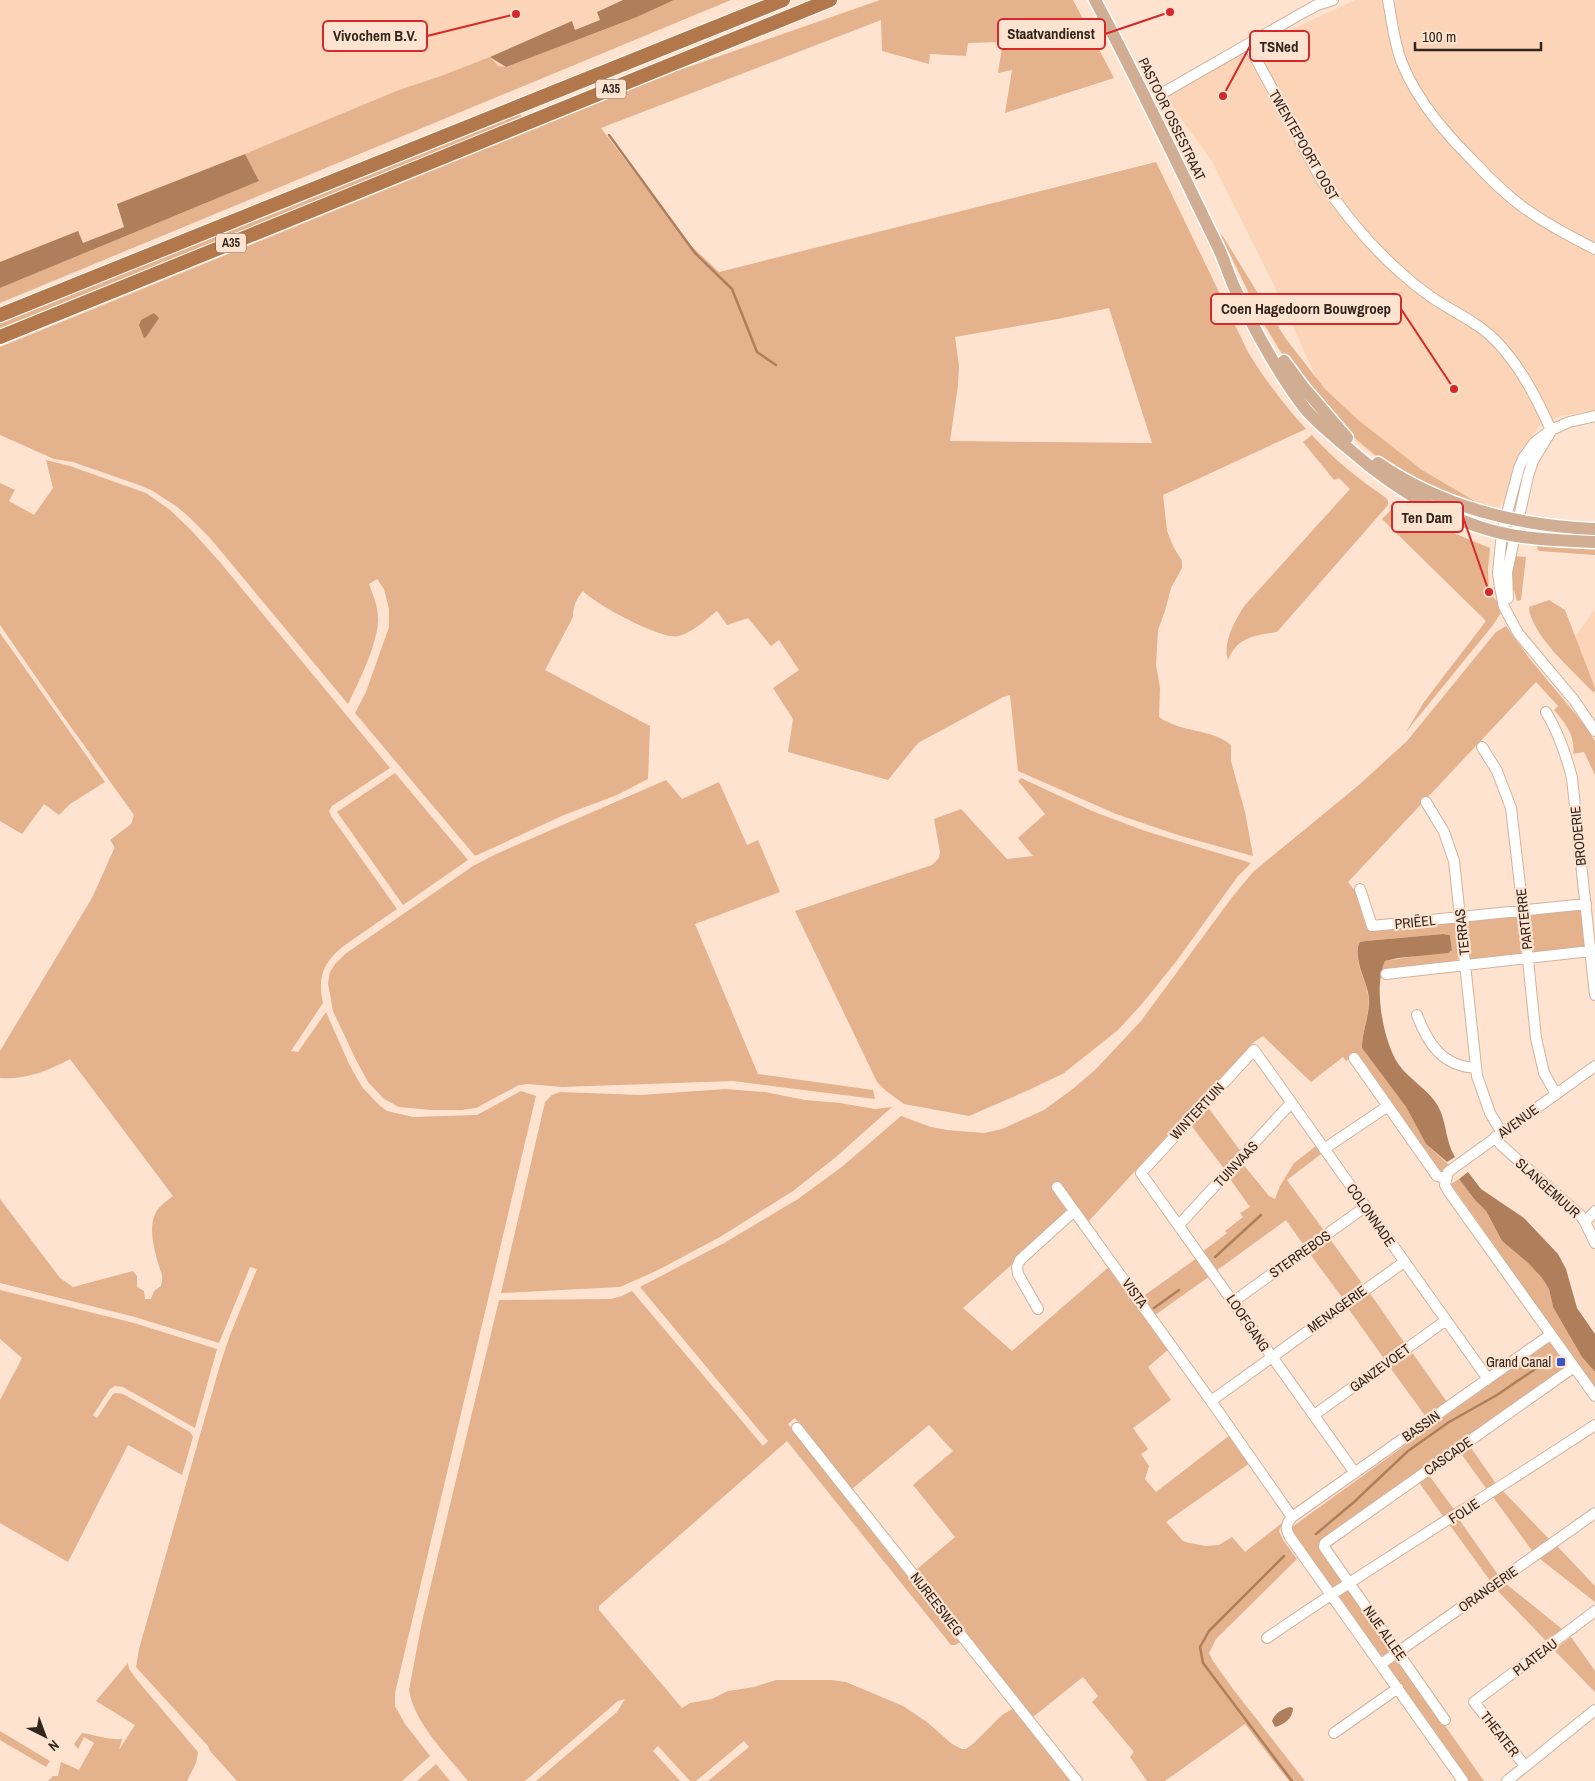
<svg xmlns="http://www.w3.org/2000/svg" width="1595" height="1781" font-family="'Archivo Narrow',sans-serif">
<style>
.built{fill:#fcd4b7}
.green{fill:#e4b28d;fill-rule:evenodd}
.water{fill:#af7f5b}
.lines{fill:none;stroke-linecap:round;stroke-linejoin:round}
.stream{stroke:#af7f5b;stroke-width:2.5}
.minor-casing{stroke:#d2b29b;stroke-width:12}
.major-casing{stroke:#fff;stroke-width:15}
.highway-casing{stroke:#fff;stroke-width:16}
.minor{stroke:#fff;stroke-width:10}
.major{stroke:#d1ae93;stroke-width:12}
.highway{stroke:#b2784b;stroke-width:14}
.poi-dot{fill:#3757c8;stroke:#fee3d0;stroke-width:2}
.labels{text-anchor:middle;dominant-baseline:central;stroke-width:4.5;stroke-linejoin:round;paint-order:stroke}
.shield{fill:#fee3d0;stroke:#6e5e52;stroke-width:1}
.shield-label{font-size:12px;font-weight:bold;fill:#31251c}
.street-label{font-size:14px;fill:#31251c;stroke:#fee3d0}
.poi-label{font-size:14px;fill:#31251c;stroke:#fee3d0;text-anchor:end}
.leader{fill:none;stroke:#d62828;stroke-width:2}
.callout-dot{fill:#d62828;stroke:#fee3d0;stroke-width:2}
.callout{fill:#fee3d0;stroke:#d62828;stroke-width:2}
.callout-label{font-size:15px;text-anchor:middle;font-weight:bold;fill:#31251c}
</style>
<rect width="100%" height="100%" fill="#fee3d0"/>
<path class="built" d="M0,0H685L0,292Z
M1355,0H1595V410L1560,416L1539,427L1516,461L1508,496L1499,507L1491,509L1393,469L1335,426L1319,383L1270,277L1211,160L1161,91Z
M1595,609V695L1563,654Z"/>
<path class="green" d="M674,0H731L0,303V288L259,181L245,154L399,90L441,76L490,57L498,66L506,67L637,17Z
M880,0H1073L1114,78L1005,113L1012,70L998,73L1003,42L968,43L966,56L930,54L929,64L882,51L881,20L601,128L688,243L719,272L1156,162L1248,352C1265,380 1284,405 1306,429L1163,495L1167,531L1174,548L1182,561V568L1171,588L1165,611L1158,630L1156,665L1160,688L1159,717C1181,733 1211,728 1231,745V761L1245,812L1253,856L1181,836L1116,814L1018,771L1010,695L1003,697L918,743L888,780L788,752L793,719L773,688L799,670L779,640L771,646L748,618L727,625L717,611C707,619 691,633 679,636C663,641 595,604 583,591C576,599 573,607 573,617L545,670L650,726L648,779L617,795L564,815L475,856L355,713L366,692L389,627V609L384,589L377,579L369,584C373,595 378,606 378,619C378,643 359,682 348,704L210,538L189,517L176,506L151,490L139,485L73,462L54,459L0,435V347L677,71ZM1109,308L1152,443L950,441L958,385L959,366L955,337L1058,319Z
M517,108L523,119L0,332V318Z
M1219,232L1224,238L1286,339L1325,389L1357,419L1422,470L1478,503L1477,505L1436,490L1402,472L1375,455L1338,424L1286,361L1264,324Z
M1312,435C1334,460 1359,479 1386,498L1388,501V505L1277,632C1255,635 1237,637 1228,660C1222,644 1236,618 1245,605L1350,489L1339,478L1334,480L1303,442Z
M46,460L70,466L146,493L170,510L190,529L219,561L390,768L332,806L329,811L331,816L397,909C384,918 371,927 358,936C331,954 315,968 323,1003L291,1051L298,1052L326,1012L349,1064L362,1087L379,1105L387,1111L413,1117L477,1115L521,1091L536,1096L395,1693V1706L405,1724L430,1756L402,1781H237L210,1751L208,1746L136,1667L139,1649L220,1365L230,1335L257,1269L250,1267L219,1343L135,1317L0,1283V1199L60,1278L73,1287L133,1271L137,1276V1287L144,1291L145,1299H151L154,1291L161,1286C164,1274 161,1274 158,1263C154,1248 147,1224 158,1209C162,1204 168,1200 173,1196L70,1059C48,1071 25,1080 0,1078V1051L92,898L114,849V846L110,840L131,824L134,815L63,716L0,625V483L15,490L9,501L34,515L53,488Z
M1396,505L1434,525L1490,548L1488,569L1489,593L1499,603L1500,614L1493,625L1406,732L1424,702L1486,621L1382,519Z
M1539,542L1595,545V555L1539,551L1537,548Z
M1514,556L1526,557L1521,600L1517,601L1514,590H1512L1510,565Z
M1549,600L1565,610L1595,688V691L1593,692C1574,672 1530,634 1529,607Z
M1506,626L1529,658L1583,723L1595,741V775L1584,752L1573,754C1576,737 1565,722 1554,710L1558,706L1536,682L1348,882L1355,891L1365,924L1370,929L1450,922L1456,925L1460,957L1454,962L1381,970L1385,961L1452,950L1450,935L1443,934L1366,941L1360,942C1351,955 1366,980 1368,994C1371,1012 1362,1030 1362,1048L1406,1107L1426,1144L1450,1166L1441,1173L1355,1055L1346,1061L1343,1057L1311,1082L1263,1036L1254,1042L1088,1222L1060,1183L1071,1212L963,1308L1012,1351L1110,1266L1169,1349L1148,1367L1171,1400L1133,1428L1148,1449L1141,1454L1149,1466L1145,1479L1156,1492L1230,1435L1250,1463L1166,1522L1183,1541L1189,1543L1206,1546L1219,1545L1232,1537L1245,1552L1282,1523L1279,1531L1283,1540L1297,1559L1216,1639L1209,1653L1213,1661L1233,1689L1305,1781H1289L1245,1724L1165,1781H1147L1130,1757L1134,1752L1092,1702L1098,1696L1083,1677L1033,1717L916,1570L955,1537L913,1485L953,1451L929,1425L852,1489L795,1418L788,1424L962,1641L955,1645H951L787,1441L599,1606V1610L682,1708L690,1703L712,1699L728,1691L754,1687L776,1680H832L846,1682L903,1706L927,1722L952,1744L962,1749H966L974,1743L1002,1715L1014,1708L1073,1781H708L749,1747L744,1741L696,1781H690L658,1746L653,1751L680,1781H536L617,1712L625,1699L618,1701L525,1781H468C448,1756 414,1723 409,1690L422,1622L499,1300L611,1299L622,1296L632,1291L763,1446L768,1441L640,1287L724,1243L798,1199L843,1166L901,1116L931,1127L947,1130L984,1133L1002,1129L1044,1110L1074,1088L1096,1069L1141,1021L1233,896L1253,872L1360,784L1407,741L1496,632Z
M0,633L105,782L70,804L59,815L44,804L22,834L0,821Z
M395,773L468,860L403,905L337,812Z
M1021,778L1092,811L1145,831L1251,863L1238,876L1175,963L1141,1005L1118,1030L1064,1073L1031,1089L969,1116L904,1104L886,1091L877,1082L795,911L932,865L939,858L940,852L934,819L961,809L1007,859L1033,856L1018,838L1045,814L1018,781Z
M666,780L682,799L719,782L747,845L758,840L780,892L695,924L758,1074L873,1090L875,1099L733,1081L562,1087L528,1084L519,1085L476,1108L462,1110H432L399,1107L384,1099L368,1082L356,1060L333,1011L328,983L330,972L335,964L345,954L473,866L496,854Z
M1578,907L1583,911L1585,944L1583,947L1533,954L1530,950L1527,917L1529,915Z
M1516,916L1520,919L1523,950L1518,956L1469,959L1465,921Z
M725,1089L765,1092L805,1100L840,1103L875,1109L892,1107L836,1157L793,1191L720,1237L658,1270L620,1287L501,1293L545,1102L552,1095L560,1092L641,1095Z
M1207,1106L1242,1153L1226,1171L1190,1124Z
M1316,1146L1321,1154L1287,1180L1325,1232L1305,1247L1286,1220L1216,1271L1202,1252L1227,1233L1225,1231L1243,1217L1240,1213L1250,1207L1228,1176L1242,1163L1269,1196L1275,1199L1280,1186L1294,1163Z
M1459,1179L1475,1200L1486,1211L1502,1241L1528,1263L1542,1278L1549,1289L1553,1307L1592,1369L1595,1372V1385H1592L1451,1184Z
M1330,1239L1364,1286L1344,1300L1310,1254Z
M1197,1258L1210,1276L1155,1315L1142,1297Z
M0,1290L134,1323L217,1349L195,1428L123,1387L115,1386L110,1389L93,1415L97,1418L113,1394L116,1393L123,1394L190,1432L193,1437L182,1475L128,1445L68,1562L0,1523V1400L22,1358L0,1339Z
M1369,1292L1406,1345L1385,1360L1348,1308Z
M1549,1341L1566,1366L1323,1540L1345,1582L1333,1590L1291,1531L1292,1527Z
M1411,1351L1447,1402L1426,1417L1389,1366Z
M1469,1445L1497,1485L1488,1491L1460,1452Z
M1428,1474L1456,1512L1445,1519L1418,1481Z
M1502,1490L1550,1540L1533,1552L1493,1497Z
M1458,1518L1499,1576L1491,1582L1449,1524Z
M1557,1546L1595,1586V1602L1540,1559Z
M1505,1583L1562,1629L1546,1641L1497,1590Z
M1347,1588L1391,1650L1381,1657L1337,1595Z
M1571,1637L1595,1671V1692L1554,1650Z
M1398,1659L1484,1781H1469L1388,1666Z
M128,1663L129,1669L137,1680L198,1752L196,1763L187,1781H48L53,1776H58L61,1762L79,1770L94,1743L84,1737L78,1749L74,1744L82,1733C96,1735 108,1740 122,1739L119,1750L135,1725L96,1701Z
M0,1731L50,1761L46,1767L0,1740Z
M436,1764L450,1781H417Z"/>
<path class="water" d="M623,0H674L637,17L506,67L490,57L572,21L575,30L600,20L597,12Z
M245,154L259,181L0,288V262L78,231L83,243L124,227L117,204Z
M154,313L159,318L146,337L144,338L139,325L141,320Z
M1443,934L1450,935L1452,950L1448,953L1398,958L1385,961C1373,986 1383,1042 1399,1065C1410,1080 1429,1090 1438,1106C1447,1122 1445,1141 1455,1157L1447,1162L1426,1144L1406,1107L1362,1048C1362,1029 1372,1011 1368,992C1365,979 1352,954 1360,942L1366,941Z
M1468,1172L1481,1189L1524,1218L1558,1254L1566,1269L1577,1308L1595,1334V1372L1582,1357L1553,1307L1549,1289L1542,1278L1528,1263L1502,1241L1486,1211L1475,1200L1459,1179Z
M1290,1707L1293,1708C1293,1718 1284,1725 1275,1727L1272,1721C1275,1713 1282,1709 1290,1707Z"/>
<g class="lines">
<path class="stream" d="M609,135L695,253L732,289L757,352L776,365
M1215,1257L1261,1215
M1154,1308L1179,1290
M1316,1534L1354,1502L1408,1451L1449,1422L1497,1395L1547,1361
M1284,1556L1209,1631L1200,1647L1203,1663L1292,1781"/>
<g class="minor-casing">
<path id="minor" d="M1388,0C1392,21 1394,43 1402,63C1418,103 1448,136 1478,166C1491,180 1505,193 1520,205C1543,222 1569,236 1595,249
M1248,44L1322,181C1351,224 1385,263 1427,294C1450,311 1479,322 1498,343C1522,369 1537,399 1551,430L1569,422L1595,416
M1147,102L1297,16L1317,5L1333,0
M1551,430L1535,442L1524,457L1519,468L1502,532L1498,573L1500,587L1504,607L1518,633L1574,700L1595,731
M1508,598L1507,572L1528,476L1533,461L1550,433
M1546,712C1558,732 1566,754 1572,778L1595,995
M1482,747L1497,771L1511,808L1523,911L1536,1038L1544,1073L1556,1094
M1426,802L1444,832L1454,861L1477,1076L1490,1113L1502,1133
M1360,889L1372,926L1586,904
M1386,974L1590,951
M1417,1015C1428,1044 1442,1066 1476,1068
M1354,1058L1437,1176L1445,1178
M1595,1066L1448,1172L1445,1185L1449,1192L1595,1396
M1495,1137L1501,1145L1580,1215L1585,1222L1595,1243
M1324,1149L1388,1106
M1057,1187L1211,1401L1292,1517
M1585,1222L1595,1211
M1179,1225L1291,1103
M1234,1301L1365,1207
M1038,1309L1018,1274L1017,1267L1020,1260L1074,1211
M1211,1401L1404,1262
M1314,1415L1445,1321
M797,1428L1077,1781
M1355,1473L1141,1173L1254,1050L1488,1379
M1267,1638C1374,1564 1486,1497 1595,1425
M1381,1664L1595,1513
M1445,1720L1324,1547L1325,1543L1574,1367
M1334,1733L1398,1688
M1525,1766L1474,1702L1595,1611
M1463,1781L1290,1537C1285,1529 1286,1524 1292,1517L1550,1335
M1507,1781L1595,1710"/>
</g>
<g class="major-casing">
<path id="major" d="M1095,0C1139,82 1178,165 1219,249C1225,262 1229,276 1235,289C1254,329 1276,370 1303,406C1316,423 1333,435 1349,449C1397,491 1452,525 1516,536C1542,540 1569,541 1595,542
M1284,361L1304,388L1347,438
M1378,463C1441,507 1519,526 1595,529"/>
</g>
<g class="highway-casing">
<path id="highway" d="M0,315L783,0
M0,337L830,0"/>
</g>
<use href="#minor" class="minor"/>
<use href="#major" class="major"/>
<use href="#highway" class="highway"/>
</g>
<rect class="poi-dot" x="1556" y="1357" width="10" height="10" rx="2.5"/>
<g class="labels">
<g class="shield">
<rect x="596" y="79.5" width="30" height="19" rx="4"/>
<rect x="216" y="233.5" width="30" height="19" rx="4"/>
</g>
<g class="shield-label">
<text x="611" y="89">A35</text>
<text x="231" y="243">A35</text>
</g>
<g class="street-label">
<text transform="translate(1172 119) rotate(64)">PASTOOR OSSESTRAAT</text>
<text transform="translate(1304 145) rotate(60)">TWENTEPOORT OOST</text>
<text transform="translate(1578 836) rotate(-96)">BRODERIE</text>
<text transform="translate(1524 919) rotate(-96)">PARTERRE</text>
<text transform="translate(1415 922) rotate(-6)">PRIËEL</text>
<text transform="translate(1462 932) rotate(-96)">TERRAS</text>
<text transform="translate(1197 1111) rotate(-47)">WINTERTUIN</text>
<text transform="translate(1518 1121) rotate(-36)">AVENUE</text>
<text transform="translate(1236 1164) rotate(-47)">TUINVAAS</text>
<text transform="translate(1548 1188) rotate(42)">SLANGEMUUR</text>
<text transform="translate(1371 1215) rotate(55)">COLONNADE</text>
<text transform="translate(1300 1254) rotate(-35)">STERREBOS</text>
<text transform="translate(1135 1293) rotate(54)">VISTA</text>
<text transform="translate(1337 1309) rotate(-36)">MENAGERIE</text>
<text transform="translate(1248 1323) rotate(56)">LOOFGANG</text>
<text transform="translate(1380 1368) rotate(-36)">GANZEVOET</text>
<text transform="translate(1421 1426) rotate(-35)">BASSIN</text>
<text transform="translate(1448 1456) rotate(-35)">CASCADE</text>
<text transform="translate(1464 1511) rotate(-33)">FOLIE</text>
<text transform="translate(1488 1589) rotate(-35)">ORANGERIE</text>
<text transform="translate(937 1604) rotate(52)">NIJREESWEG</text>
<text transform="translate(1385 1633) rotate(55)">NIJE ALLEE</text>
<text transform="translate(1535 1657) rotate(-37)">PLATEAU</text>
<text transform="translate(1500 1734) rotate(52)">THEATER</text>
</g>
<g class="poi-label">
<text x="1551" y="1362">Grand Canal</text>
</g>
</g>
<path class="leader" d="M1170 12L1105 34M516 14L427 36M1223 96L1250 46M1454 389L1401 309M1489 592L1463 517"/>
<g class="callout-dot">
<circle cx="1170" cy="12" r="5"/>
<circle cx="516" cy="14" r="5"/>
<circle cx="1223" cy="96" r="5"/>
<circle cx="1454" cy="389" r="5"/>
<circle cx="1489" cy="592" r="5"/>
</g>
<g class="callout">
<rect x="998" y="19" width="107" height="30" rx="5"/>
<rect x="323" y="21" width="104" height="30" rx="5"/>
<rect x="1250" y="31" width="59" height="30" rx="5"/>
<rect x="1211" y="294" width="190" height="30" rx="5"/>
<rect x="1392" y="502" width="71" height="30" rx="5"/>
</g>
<g class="callout-label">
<text x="1051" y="39">Staatvandienst</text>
<text x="375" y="41">Vivochem B.V.</text>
<text x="1279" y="52">TSNed</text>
<text x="1306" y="314">Coen Hagedoorn Bouwgroep</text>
<text x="1427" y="523">Ten Dam</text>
</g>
<g transform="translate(45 1736) rotate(138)" stroke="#fee3d0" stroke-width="4" paint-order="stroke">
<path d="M0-4L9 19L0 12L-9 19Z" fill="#31251c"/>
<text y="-8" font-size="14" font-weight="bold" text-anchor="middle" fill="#31251c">N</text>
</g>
<path d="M1415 42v8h126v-8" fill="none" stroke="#31251c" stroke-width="2.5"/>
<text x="1422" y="42" font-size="15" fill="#31251c" stroke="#fee3d0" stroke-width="4" paint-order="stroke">100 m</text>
</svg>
